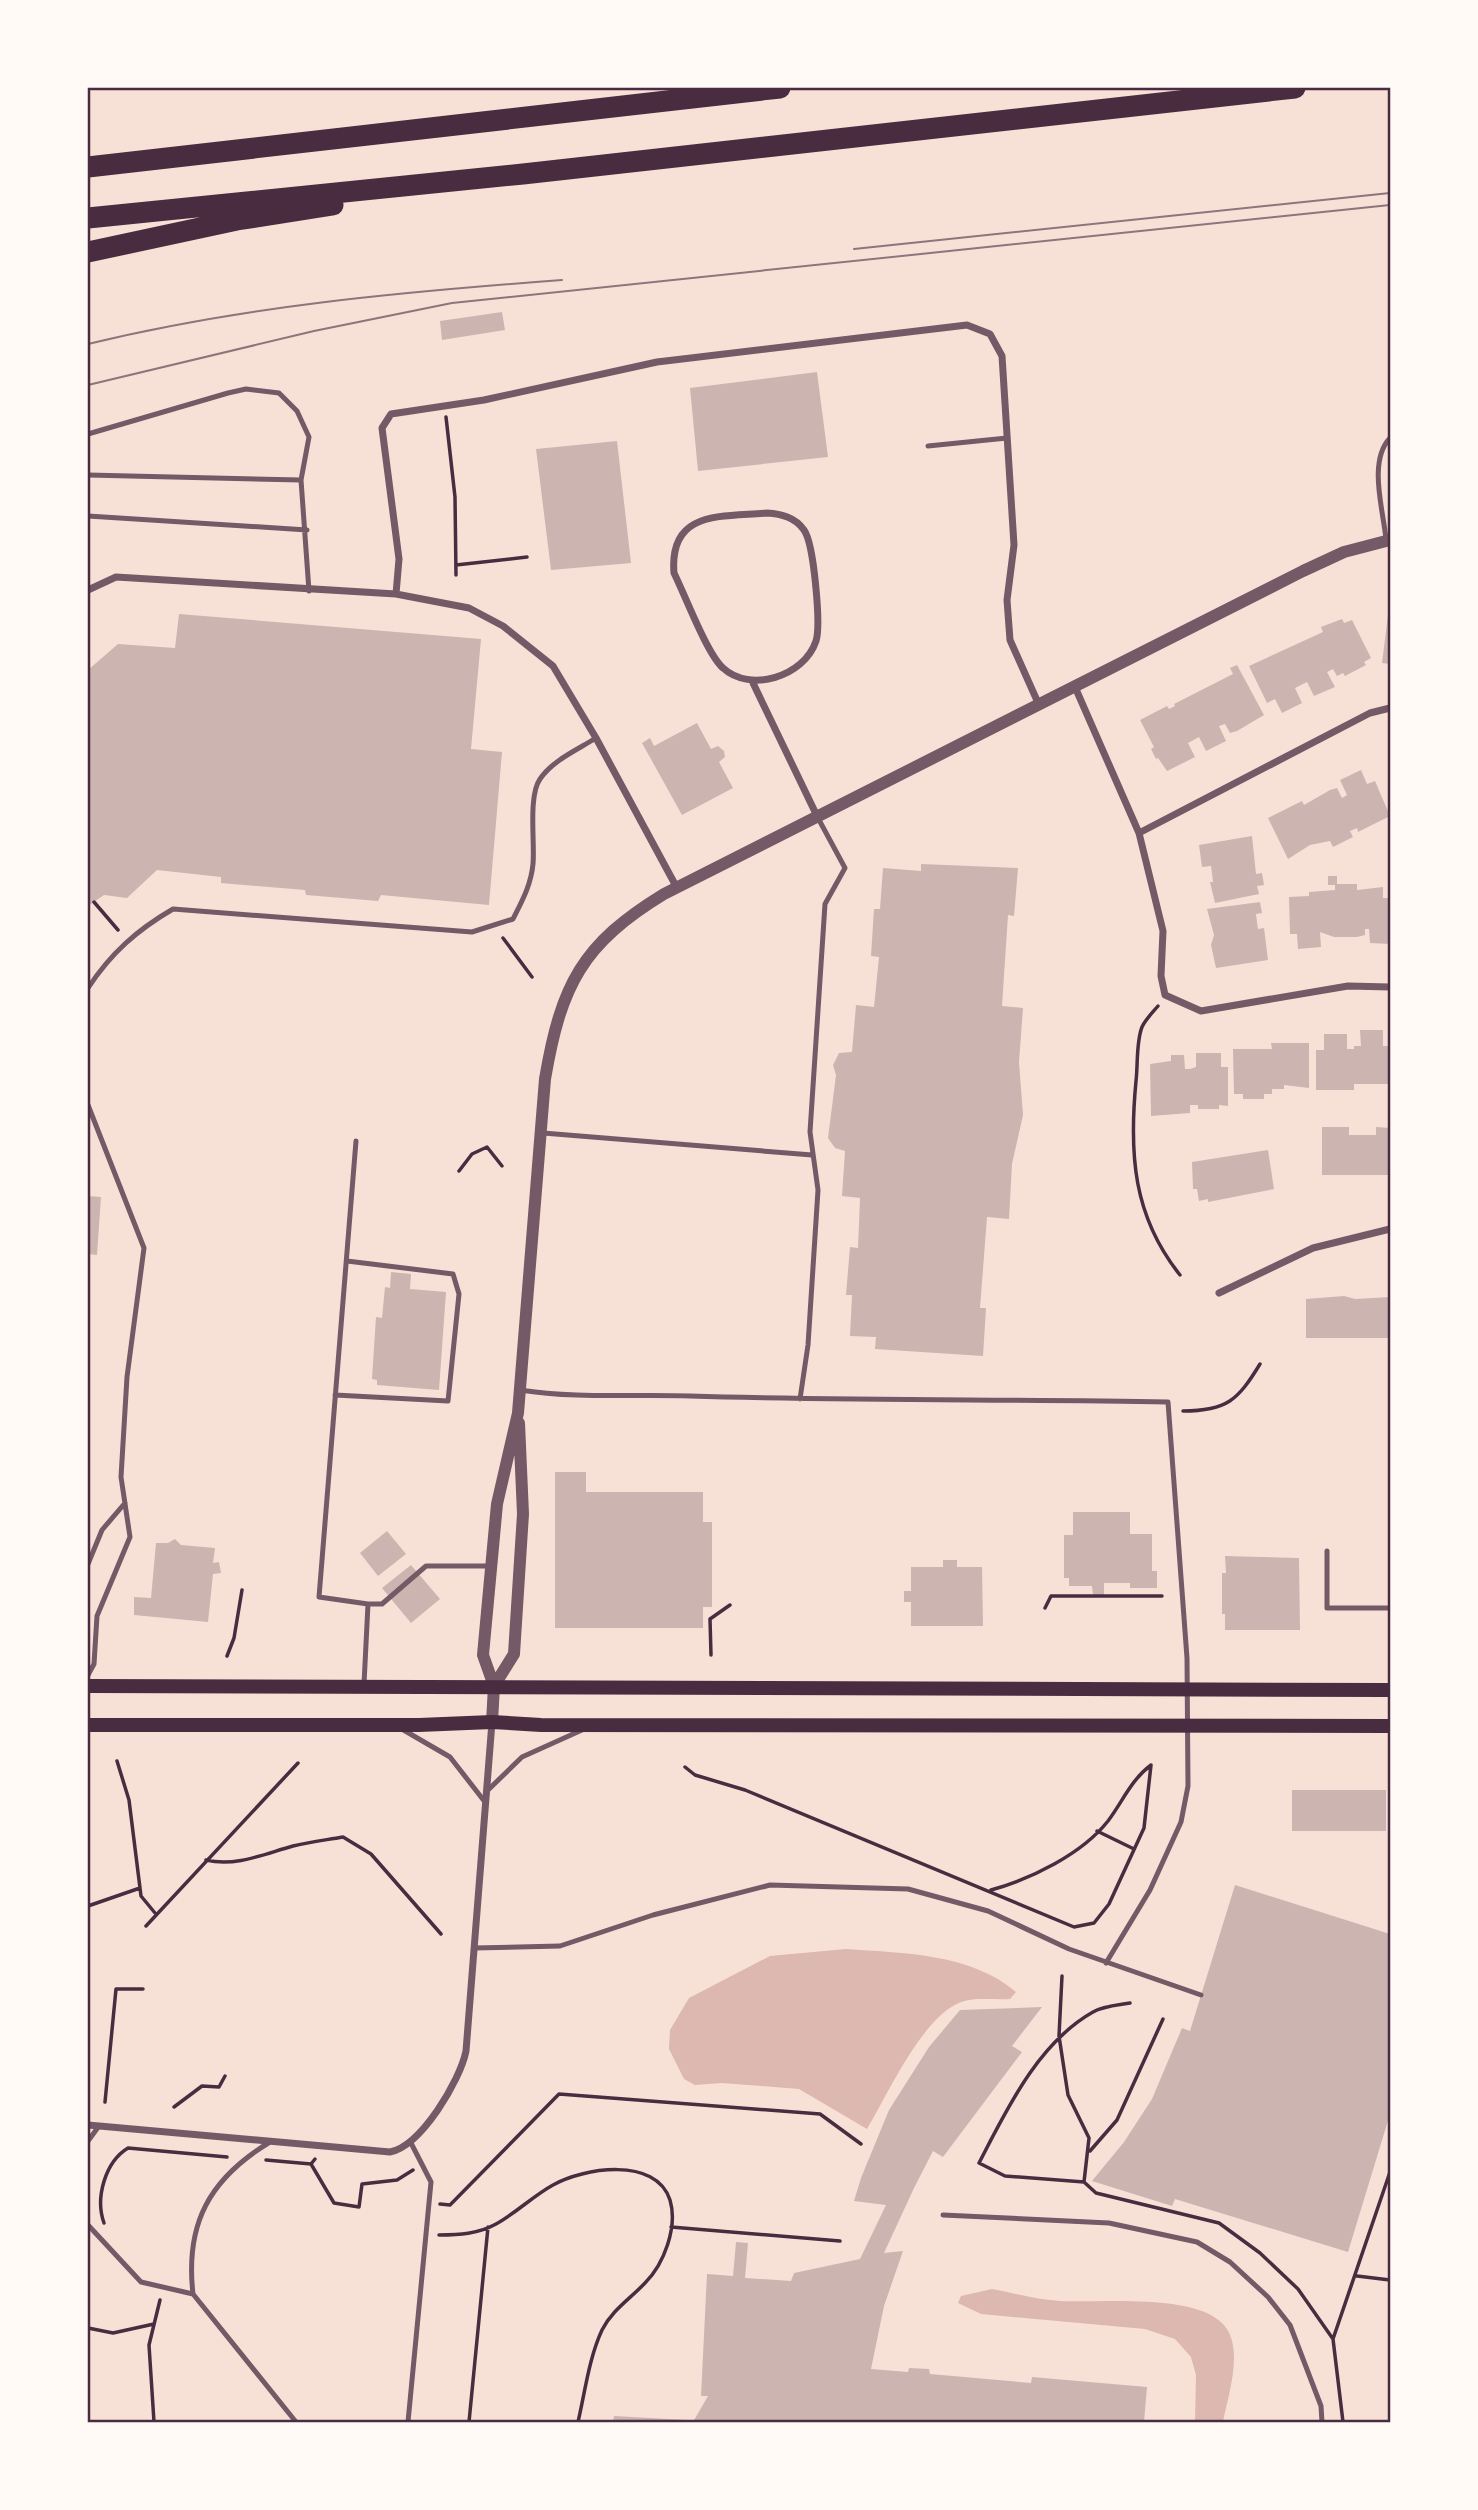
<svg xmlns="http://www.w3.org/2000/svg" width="1478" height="2510" font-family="'Varela Round',sans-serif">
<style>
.water{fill:#dcb8b0}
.building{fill:#ccb4b1}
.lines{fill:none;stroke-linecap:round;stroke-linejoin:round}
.path{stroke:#4a2c40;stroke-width:3.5}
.service{stroke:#755966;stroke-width:5}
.minor{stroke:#755966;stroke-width:7}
.tertiary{stroke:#755966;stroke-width:12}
.secondary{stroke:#4a2c40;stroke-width:14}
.motorway{stroke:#4a2c40;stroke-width:21}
.tram{stroke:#8f747c;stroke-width:2}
.neatline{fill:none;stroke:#4a2c40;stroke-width:2.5}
</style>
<rect width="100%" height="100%" fill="#f7e1d7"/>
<path class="water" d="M846,1949C901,1953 971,1953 1016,1992L1010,1999C995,2000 975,1997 961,2002C922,2017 888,2094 867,2129L799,2089L722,2083L695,2085L684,2079L669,2049L670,2030L689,1998L770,1956Z
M992,2289C1014,2293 1038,2300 1061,2301C1101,2303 1194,2293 1223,2324C1245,2347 1228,2395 1223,2422H1195L1196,2375L1191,2357L1175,2339L1145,2329L981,2314L958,2303L961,2296Z"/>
<path class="building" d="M502,312L505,330L442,340L440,321Z
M817,372L828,457L698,471L690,388Z
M617,441L631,563L551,570L536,449Z
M1389,607H1390V664L1382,663Z
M179,614L481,639L471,749L502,752L489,905L381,895L378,901L306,895L305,890L221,883V877L157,870L127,898L104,895L88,906V670L118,644L175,648Z
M1342,619L1344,623L1352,620L1371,658L1364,662L1366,665L1345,676L1343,673L1337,676L1333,669L1327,672L1335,687L1314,696L1307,682L1295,688L1302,703L1282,713L1275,699L1267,703L1249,666L1323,632L1321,627Z
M1237,665L1264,715L1237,731L1230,733L1225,724L1219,726L1226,741L1206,751L1199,737L1188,743L1195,757L1167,771L1158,758L1156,759L1151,749L1154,747L1140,720L1167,706L1169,709L1175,706L1174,704L1233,674L1230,668Z
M697,723L711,749L718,746L724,751L725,757L719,762L733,788L682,815L642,743L650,738L654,746Z
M1361,770L1367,784L1375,781L1390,816L1358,832L1357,828L1350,831L1353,837L1333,847L1330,841L1310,845L1288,859L1268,818L1302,801L1304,805L1330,790L1337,788L1342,798L1347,795L1340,780Z
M1252,836L1256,874L1262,873L1264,885L1257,886L1259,894L1215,903L1210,882H1213L1211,866L1202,867L1199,845Z
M921,864L1018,868L1014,916L1008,915L1002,1006L1023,1008L1019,1062L1023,1115L1012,1164L1009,1219L987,1217L980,1308H986L983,1356L875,1349L876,1337L850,1336L852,1295H846L850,1247L858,1248L860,1198L842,1196L845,1151L835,1148L828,1138L836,1075L833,1065L839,1053L852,1052L856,1005L874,1007L879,957L871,956L874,909H880L883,868L921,871Z
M1328,876H1337V884H1357V890L1383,887V898H1390V944L1370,943L1369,929H1365V935L1357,937H1334L1320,932L1321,947L1298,949L1297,934H1290L1289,897L1309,896V892L1335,890V885H1328Z
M1260,902L1262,913L1256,914L1257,922L1258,929L1264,928L1268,960L1216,968L1211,945L1214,935L1207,909Z
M1360,1030H1383V1046H1390V1084H1354V1090H1316V1050H1324V1034H1347V1049H1354V1046H1361Z
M1271,1043H1309V1088L1284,1085V1089H1272V1094H1264V1099H1243V1094H1234L1233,1049H1272Z
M1196,1053H1221V1067H1228V1106L1219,1105V1109H1198V1105H1190V1113L1151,1116L1150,1064L1171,1061V1055H1184L1185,1069H1190L1196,1067Z
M1322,1127H1349V1135H1376V1127L1390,1128V1175H1322Z
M1268,1150L1274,1189L1208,1202V1199L1199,1201L1197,1189H1193L1192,1162Z
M88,1196L101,1197L97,1255L88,1254Z
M391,1272L411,1274L410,1289L446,1292L439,1390L377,1385V1380L372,1379L376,1317L382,1318L385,1287L390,1288Z
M1344,1296L1355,1299L1390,1297V1338H1306V1299Z
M555,1472H586V1492H703V1522H712V1607H703V1628H555Z
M1073,1512H1130V1534H1152V1571H1157V1588H1130V1583H1104V1595H1093L1092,1586H1069V1578H1064V1535H1073Z
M387,1531L406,1554L378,1576L360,1553Z
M175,1539L181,1545L215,1548L213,1563L219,1562L221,1573L213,1574L208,1622L134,1615V1597L151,1598L156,1543H168Z
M1225,1556L1299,1558L1300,1630H1225V1614H1222V1573H1226Z
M943,1560H957V1567H982L983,1626H911V1602H904V1591H911V1567H943Z
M411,1565L440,1599L411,1623L382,1588Z
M1292,1790H1386V1831H1292Z
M1235,1885L1390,1934V2114L1348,2252L1175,2199L1172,2206L1092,2181L1124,2142L1152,2099L1182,2028L1190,2031Z
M1042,2007L1012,2046L1022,2052L943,2157L933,2151L914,2188L884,2253L903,2251L884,2306L871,2369L908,2372L909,2368L929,2369L930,2374L1031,2383L1032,2377L1147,2387L1144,2422H693L708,2396H701L707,2274L733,2276L736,2242L748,2243L745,2278L791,2281L794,2273L860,2259L886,2205L854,2201L861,2178L889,2110L929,2047L960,2010Z
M614,2416L687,2420V2422H613Z"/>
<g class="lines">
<path class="path" d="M446,417L455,497L456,575
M456,565L527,557
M94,902L118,930
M503,938L532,977
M1158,1006C1153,1012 1145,1020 1142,1027C1136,1042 1138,1065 1136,1081C1129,1154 1133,1216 1180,1275
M459,1171L472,1154L487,1147L502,1166
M1183,1411C1227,1411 1238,1400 1260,1364
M1045,1608L1051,1596H1162
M711,1655L710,1619L730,1605
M227,1656L234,1638L242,1590
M117,1761L129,1800L141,1896L155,1913
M685,1767L695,1775L745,1790L1074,1927L1094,1923L1109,1904L1144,1828L1151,1765C1131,1780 1123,1801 1108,1821C1082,1854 1031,1879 991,1890
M1097,1831L1134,1849
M206,1860C236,1867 264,1854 293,1846C309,1842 326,1840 343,1837L371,1854L441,1934
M88,1906L140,1888
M146,1926L298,1763
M1062,1976L1059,2036L1068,2095L1089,2138L1084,2182L1096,2193L1219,2223L1260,2253L1298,2289L1333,2339L1343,2422
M105,2102L116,1989H143
M174,2107L202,2086L219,2087L225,2076
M1090,2151L1117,2120L1163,2019
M266,2160L311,2164L315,2159
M311,2164L334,2203L359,2207L362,2184L397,2180L413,2170
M1084,2182L1005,2176L979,2163C1007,2109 1038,2043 1093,2012C1103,2006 1119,2005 1130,2003
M440,2204L450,2205L559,2094L820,2114L861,2144
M104,2223C95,2198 105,2162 128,2148L227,2157
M671,2227L840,2241
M439,2235C459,2235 478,2234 496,2224C516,2213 533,2196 553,2185C583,2168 656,2156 670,2200C678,2227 664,2264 645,2283C630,2299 612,2310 602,2330C589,2358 585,2392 578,2422
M1357,2276L1390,2280
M88,2328L113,2333L154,2324
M1333,2339L1390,2172
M154,2422L149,2345L160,2300
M469,2422L488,2227"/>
<path class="service" d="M88,434L228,393L246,389L279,393L297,411L309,437L301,480L309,591
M928,446L1007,438
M88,475L301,480
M88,516L307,530
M1386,539C1383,509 1368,461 1390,438
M88,988C111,953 137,930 173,909L472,932L513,919C522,901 531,885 533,864C535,843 528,796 540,779C553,760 577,750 596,738
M88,1105L144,1248L127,1377L121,1477L130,1537L97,1616L94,1664L88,1675
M543,1133L812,1155
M356,1141L319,1597L368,1604L364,1684
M520,1390C577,1399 633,1394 690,1396C849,1401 1008,1399 1168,1402L1187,1658L1188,1786L1181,1822L1150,1890L1106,1963
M335,1395L448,1401L459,1294L453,1274L347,1261
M800,1399L808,1345L818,1190L810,1132L825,904L845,868L818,818
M1327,1551V1608H1390
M88,1564L102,1530L125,1503
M368,1604H382L426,1566H490
M400,1728L450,1757L485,1802
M486,1792L522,1757L582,1730
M474,1948L560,1946L653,1915L770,1885L908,1889L988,1911L1069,1949L1201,1995
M88,2141L99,2126
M270,2142C209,2179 185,2224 193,2294L296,2422
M943,2215L1109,2223L1197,2242L1230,2262L1268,2297L1290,2325L1321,2406L1322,2422
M88,2225L141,2282L193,2294
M408,2422L431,2182L411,2143"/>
<path class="minor" d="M767,513C781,514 795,517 804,530C814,544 821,625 816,641C804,677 750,693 723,668C707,654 685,595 674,573C669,510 721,517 767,513Z
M88,590L116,577L396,594L469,608L503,626L553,666L596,738L677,888
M396,594L399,559L382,428L391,414L484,400L657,362L967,325L990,334L1002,356L1014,545L1007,600L1010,640L1039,705
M753,683L817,816
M1075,687L1139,833L1163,931L1161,976L1165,995L1201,1011L1348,986L1390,987
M1139,833L1370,713L1390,708
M1219,1293L1313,1248L1390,1229
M88,2125L390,2152C421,2146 460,2081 466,2051L492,1722"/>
<path class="tertiary" d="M494,1686L514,1654L523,1514L519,1423
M492,1722L494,1686L483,1655L497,1504L518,1413L545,1079C561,985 582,944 664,894L1303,571L1344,552L1390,540"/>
<path class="secondary" d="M88,1686L1390,1690
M88,1725H419L492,1722L541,1725L1390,1726"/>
<path class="motorway" d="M88,167L780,88
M88,218L523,174L1295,88
M88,252L237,220L333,205"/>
<path class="tram" d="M854,249L1390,193
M88,344C244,306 402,292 562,280
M88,385L314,331L452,303L1390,205"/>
</g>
<rect width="1478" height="2510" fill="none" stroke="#fffaf5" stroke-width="178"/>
<rect x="89" y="89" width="1300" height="2332" class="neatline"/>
</svg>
